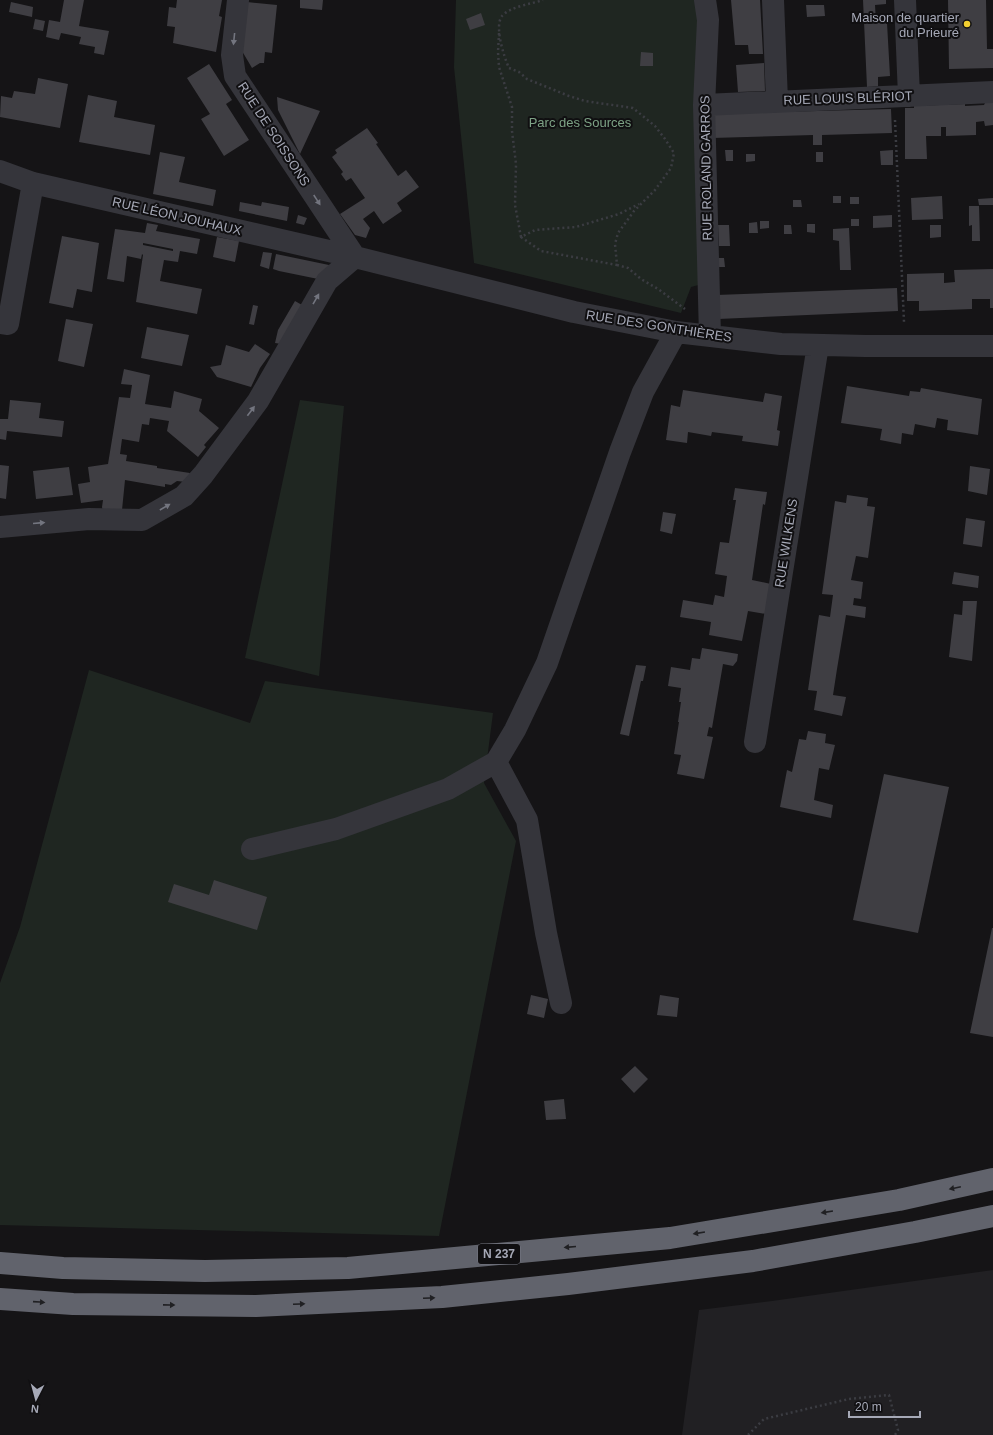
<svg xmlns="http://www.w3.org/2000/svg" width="993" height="1435" font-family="Helvetica,sans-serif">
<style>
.built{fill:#212023}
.green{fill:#1f2621}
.building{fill:#3f3e43;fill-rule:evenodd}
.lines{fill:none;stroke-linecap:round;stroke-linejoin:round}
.path{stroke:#3b3c42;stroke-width:2.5;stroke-dasharray:2 3;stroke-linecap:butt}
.minor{stroke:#35353b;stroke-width:22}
.highway{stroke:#61636c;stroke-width:22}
.oneway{fill:#73757f}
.oneway2{fill:#202023}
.poi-dot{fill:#f2cf30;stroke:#100f11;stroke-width:1.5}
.labels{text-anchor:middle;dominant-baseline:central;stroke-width:4;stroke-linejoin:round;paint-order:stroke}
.shield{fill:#100f11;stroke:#797b85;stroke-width:1}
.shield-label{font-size:12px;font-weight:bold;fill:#a6a9b7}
.poi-label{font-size:13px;fill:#a6a9b7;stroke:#100f11;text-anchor:end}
.street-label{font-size:13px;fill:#a6a9b7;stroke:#100f11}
.park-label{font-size:13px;fill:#7da285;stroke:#100f11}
</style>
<rect width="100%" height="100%" fill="#151416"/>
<path class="built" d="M993,1270V1435H682L699,1310L772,1301Z"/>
<path class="green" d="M456,0H695L698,15L702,284L691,287L681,313L474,263L454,67Z
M300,400L344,406L319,676L245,658Z
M89,670L250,723L265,681L493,713L484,783L516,841L439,1236L0,1225V983L20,927Z"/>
<path class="building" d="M64,0H84L79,26L109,31L104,55L94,53L95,47L79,44L81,37L61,33L59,40L46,37L49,20L60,22Z
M177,0H222L219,16L222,17L216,52L173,43L175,27L167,26L169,7L176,8Z
M300,0H323L322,10L300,8Z
M731,0H760L763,54H749L748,45H735Z
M863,0H886V4L875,5L876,23H887L890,76L878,77V86L867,87Z
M948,0H986L987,49H993V68L949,69Z
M11,2L33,7L32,17L9,12Z
M247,2L277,5L272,53L265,52L264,63H260L252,68L242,51Z
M806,5H824L825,16L807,17Z
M481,13L485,25L470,30L466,19Z
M35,19L45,21L43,31L33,29Z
M641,52L653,53V66H640Z
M764,63L765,91L738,92L736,65Z
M209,64L232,100L226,104L249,140L224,156L201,119L210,114L187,78Z
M38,78L68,84L60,128L0,117L1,96L12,98L14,91L35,94Z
M88,95L117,101L114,117L155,125L150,155L79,142Z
M277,97L320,111L300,154L278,110Z
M985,103H993V125L985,126L984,121L976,122V135L946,136V127H941V136H926L927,159H905V108H914V106L965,104V106L984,105Z
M891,109L892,133L822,135V145H813V135L712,138V114Z
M367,128L378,143L376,144L398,176L406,170L419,187L397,203L402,211L383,224L374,211L363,219L370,228L366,238L355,235L340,214L365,198L351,178L346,181L341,174L343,172L332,157L337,153L335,150Z
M725,150H733V161H726Z
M893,150V165H881L880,151Z
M160,152L185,157L179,182L216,190L213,206L153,194Z
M816,152H823V162H816Z
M746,154H755V161L746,162Z
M833,196H841V203H833Z
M942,196L943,219L912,220L911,198Z
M850,197H859V204H850Z
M993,198V205H979L978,199Z
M793,200H801L802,207H793Z
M240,202L261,206L262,202L289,207L287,221L239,211Z
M969,206H979L980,241H972V225L969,226Z
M298,215L307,218L304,225L296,223Z
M892,215V227L873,228V216Z
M851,219H859V226H851Z
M760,221H769V228L760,229Z
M757,222L758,233H749V223Z
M147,223L158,225L156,231L200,239L197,254L180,251L178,262L164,260L160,281L202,289L197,314L136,302L143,255L142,254L141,259L127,256L124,282L107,279L115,229L145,233ZM143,243L173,249V251L143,245Z
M807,224H815V233L807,232Z
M718,225H729L730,246H719Z
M784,225H791L792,234H784Z
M930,225H941V237L930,238Z
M849,228L851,270H840L839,241L833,240V229Z
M62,236L99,243L92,292L77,289L73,308L49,303Z
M217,237L239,241L235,262L213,257Z
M263,252L272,253L269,269L260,266Z
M276,254L329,265V266L323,280L279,271L273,269Z
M718,258H724L725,267H718Z
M993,269V308H990V299H972V309L919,311V301H907V274L944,273V283L955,282L954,270Z
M897,288L898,311L718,319L716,295Z
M295,301L309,309L288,345L275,343L278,330Z
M253,305L258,306L254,325L249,324Z
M66,319L93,324L84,367L58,361Z
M147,327L189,335L182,366L141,358Z
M255,344L270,354L260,368L251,387L217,377L210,367L221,365L226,345L249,352Z
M124,369L150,375L145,404L171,408L174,391L202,399L199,411L219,428L204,445L206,447L198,457L167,431L169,421L150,418L149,425L142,424L139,442L122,439L120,454L127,455L126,461L157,466V468L190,473L189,479L186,482L177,481L171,485L165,484V487L125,480L122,510L103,512L102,507L103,500L81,503L78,484L90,482L88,467L108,464L119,397L130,398L132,385L121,384Z
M847,386L909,396L910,391L920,392L921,388L982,399L978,435L947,430L948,420L937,418L935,428L915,424L913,435L902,433L901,444L880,440L882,429L841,423Z
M683,390L763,402L765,393L782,396L777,430L780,431L778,446L742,441L743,436L712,432L711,436L688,432L687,443L666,440L671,405L680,407Z
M10,400L41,403L39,418L64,421L62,437L7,431L6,440L0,439V419H8Z
M0,465L9,466L6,499L0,498Z
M970,466L990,469L987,495L968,491Z
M69,467L73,495L36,499L33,471Z
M735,488L767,492L765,505L763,504L752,580L771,584L766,614L748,611L742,641L709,635L711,622L680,617L683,600L713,605L715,595L724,597L727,576L715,574L720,542L729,543L736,500H733Z
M847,495L868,498L867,506L875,507L868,558L856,556L851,580L863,582L861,599L854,598L853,605L866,607L865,618L846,615L837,669L833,695L846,697L842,716L814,710L817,691L808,690L819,615L830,617L833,595L822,594L835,501L846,503Z
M663,512L676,514L672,534L660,531Z
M966,518L985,521L982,547L963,544Z
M954,572L979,576L978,588L952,584Z
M963,601H977L972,661L949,657L954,614L962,615Z
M702,648L738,654L737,661L733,666L723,664L712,728L709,727L707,736L713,737L704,779L677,774L681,755L674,754L679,722H678L681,702H679L681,688L668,686L671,667L690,670L692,658L700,659Z
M636,665L646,666L643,681H641L629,736L620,734Z
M808,731L826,734L825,743L835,745L829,770L819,768L814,800L833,805L831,818L780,807L787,770L792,772L799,739L806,740Z
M884,774L949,787L918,933L853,920Z
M214,880L267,897L257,930L168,902L174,884L209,895Z
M992,928H993V1037L970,1033Z
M531,995L548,999L544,1018L527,1014Z
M660,995L679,998L677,1017L657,1015Z
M635,1066L648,1079L634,1093L621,1079Z
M564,1099L566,1119L546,1120L544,1101Z"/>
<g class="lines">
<path class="path" d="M499,33L498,52L499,67L512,107V131L516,164L515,205L521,237L535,230L576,227L619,214L639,204
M895,120L904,322
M521,237L541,251L617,265L615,244L618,233L634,211L655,190L671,168L674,153L665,139L655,126L633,108L585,101L569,96L527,79L519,72L509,68C504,57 494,26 502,16C511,6 532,4 543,0
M617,265L628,268L641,279L658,289L685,309
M748,1435L764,1419L849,1399L889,1395L898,1430L895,1435"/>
<path class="minor" d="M238,0L232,55L235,76L355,257
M705,0L708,20L704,105L710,336
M773,0L777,101
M905,0L909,96
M704,105L993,92
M0,171L33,183L355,257L574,312L676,332L781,344L866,346H993
M0,323L8,324L33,183
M0,527L89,519L142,520L184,496L203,475L258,401L327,281L355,257
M755,742L818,345
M496,762L527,820L546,933L561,1003
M252,849L336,829L448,789L496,762L515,730L547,663L620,452L643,392L676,332"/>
<path class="highway" d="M0,1263L63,1268L205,1271L348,1268L670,1238L899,1200L993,1179
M0,1299L73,1304L256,1306L442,1297L568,1284L753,1261L915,1232L993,1216"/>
</g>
<defs><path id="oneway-solid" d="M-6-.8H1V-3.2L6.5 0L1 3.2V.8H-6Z"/></defs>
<g class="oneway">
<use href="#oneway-solid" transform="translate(234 39) rotate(96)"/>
<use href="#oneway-solid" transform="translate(317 200) rotate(57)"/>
<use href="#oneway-solid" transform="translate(316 299) rotate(-60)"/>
<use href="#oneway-solid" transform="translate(251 411) rotate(-53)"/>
<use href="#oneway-solid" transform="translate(165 507) rotate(-30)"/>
<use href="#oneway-solid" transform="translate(39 523) rotate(-5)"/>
</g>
<g class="oneway2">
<use href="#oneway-solid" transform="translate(955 1188) rotate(168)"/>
<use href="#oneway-solid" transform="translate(827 1212) rotate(171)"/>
<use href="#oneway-solid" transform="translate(699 1233) rotate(171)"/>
<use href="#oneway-solid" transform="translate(570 1247) rotate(175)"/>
<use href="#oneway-solid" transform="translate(429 1298) rotate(-3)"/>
<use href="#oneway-solid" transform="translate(39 1302) rotate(4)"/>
<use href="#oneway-solid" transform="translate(299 1304) rotate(-3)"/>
<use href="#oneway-solid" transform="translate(169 1305) rotate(1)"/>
</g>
<circle class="poi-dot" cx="967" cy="24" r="4"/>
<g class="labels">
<rect class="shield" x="478" y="1244" width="42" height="20" rx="3"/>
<g class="shield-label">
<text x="499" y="1254">N 237</text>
</g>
<g class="poi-label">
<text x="959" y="17">Maison de quartier<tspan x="959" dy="15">du Prieuré</tspan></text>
</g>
<g class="street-label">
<text transform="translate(848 98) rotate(-2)">RUE LOUIS BLÉRIOT</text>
<text transform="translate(274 134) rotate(57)">RUE DE SOISSONS</text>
<text transform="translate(706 168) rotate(-91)">RUE ROLAND GARROS</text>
<text transform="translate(177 216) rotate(13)">RUE LÉON JOUHAUX</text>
<text transform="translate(659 326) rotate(9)">RUE DES GONTHIÈRES</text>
<text transform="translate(786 543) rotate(-81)">RUE WILKENS</text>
</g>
<g class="park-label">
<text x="580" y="122">Parc des Sources</text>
</g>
</g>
<g transform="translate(36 1399) rotate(186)" stroke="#100f11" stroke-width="3" paint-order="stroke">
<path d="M0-3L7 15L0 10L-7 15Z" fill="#a6a9b7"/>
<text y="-6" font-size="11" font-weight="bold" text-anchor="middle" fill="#a6a9b7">N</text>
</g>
<path d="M849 1411v6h71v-6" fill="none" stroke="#a6a9b7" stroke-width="2"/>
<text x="855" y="1411" font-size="12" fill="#a6a9b7" stroke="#100f11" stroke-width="3" paint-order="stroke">20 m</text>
</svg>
